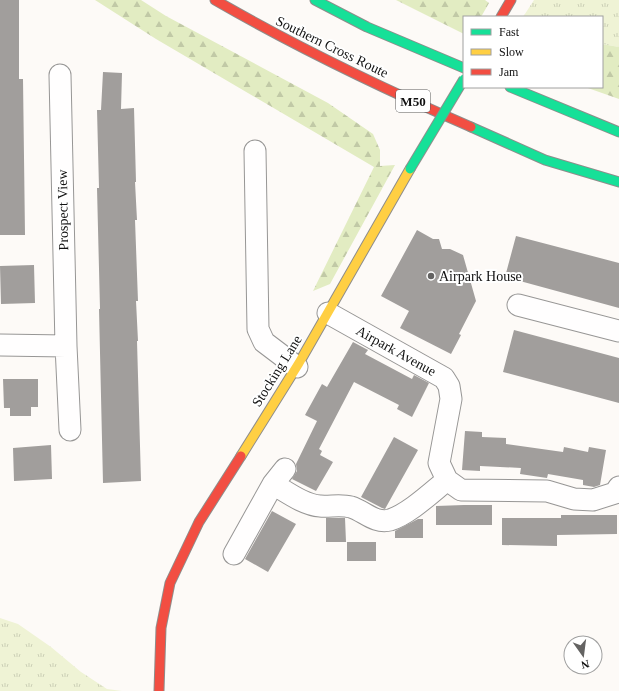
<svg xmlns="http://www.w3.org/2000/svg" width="619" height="691" font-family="'Times New Roman',serif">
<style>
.grass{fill:url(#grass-tufts)}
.forest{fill:url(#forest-firs)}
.building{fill:#a19e9c}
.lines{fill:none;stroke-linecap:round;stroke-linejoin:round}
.street-casing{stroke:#979695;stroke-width:23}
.fast-casing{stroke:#8e8d8b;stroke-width:11}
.slow-casing{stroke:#8e8d8b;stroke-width:11}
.jam-casing{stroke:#8e8d8b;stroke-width:11}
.street{stroke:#fffefe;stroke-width:21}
.fast{stroke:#16e098;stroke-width:9}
.slow{stroke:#ffcf43;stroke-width:9}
.jam{stroke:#f24e42;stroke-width:9}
.fast-bridge-casing{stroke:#8e8d8b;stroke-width:11;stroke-linecap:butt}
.fast-bridge{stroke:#16e098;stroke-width:9}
.poi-dot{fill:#646362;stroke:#fff;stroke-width:1.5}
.labels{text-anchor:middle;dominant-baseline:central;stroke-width:4;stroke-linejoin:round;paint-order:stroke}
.shield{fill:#fff;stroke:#585858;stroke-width:1}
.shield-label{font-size:13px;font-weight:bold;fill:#111}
.street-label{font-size:14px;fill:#111;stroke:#fff}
.poi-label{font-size:14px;fill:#111;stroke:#fff;text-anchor:start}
</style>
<defs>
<pattern id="grass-tufts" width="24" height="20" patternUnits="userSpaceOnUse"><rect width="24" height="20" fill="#eff3d5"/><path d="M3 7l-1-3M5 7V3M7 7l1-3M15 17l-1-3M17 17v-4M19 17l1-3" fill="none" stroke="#cccfb6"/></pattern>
<pattern id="forest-firs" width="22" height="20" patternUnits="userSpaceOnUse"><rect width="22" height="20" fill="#e2ecc2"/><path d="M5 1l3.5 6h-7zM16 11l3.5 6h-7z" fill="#c1c9a6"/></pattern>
</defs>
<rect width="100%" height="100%" fill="#fdfaf7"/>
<path class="grass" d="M534,0H619V47L602,44V17H523Z
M0,618L18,624L51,647L81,672L107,689L122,691H0Z"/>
<path class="forest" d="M95,0H141L166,16L328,103L373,134L380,150V166L395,165L330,284L313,291L374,167L156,39Z
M396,0H485L489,3L481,17H464V34Z
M602,44L619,47V99L585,87H602Z"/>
<path class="building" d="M0,0H19V79H23L25,235H0Z
M103,72L122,73L121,109L134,108L136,182H135L137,220H135L138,301H136L138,341H137L141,481L103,483L99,309H100L97,188H99L97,110H101Z
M417,230L433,239H439L442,249H450L463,255L476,301L459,334L461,335L451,354L400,328L409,311L381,296Z
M516,236L619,263V308L505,277Z
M34,265L35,303L1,304L0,266Z
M514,330L619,358V403L503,372Z
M353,342L368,350L365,354L412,379L414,375L429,383L412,417L397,409L399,405L354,382L319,449L322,451L320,455L333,462L316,491L292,479L297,471L296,464L317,421L305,415L322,384L327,387Z
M3,379H38V407H31V416H10V408H4Z
M465,431L482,432V437L506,438V444L563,452L564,447L588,452L589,447L606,450L600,485L594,487L583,485V480L548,474L547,478L520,474L521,468L480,466V471L462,470Z
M394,437L418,450L385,509L382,508L361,497Z
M51,445L52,479L14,481L13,448Z
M464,505H492V525H436V506Z
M272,511L296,524L268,572L245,559Z
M561,515H617V534L557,535V546L502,545V518H561Z
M326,518H345L346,542H326Z
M418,519H423V538H395V531Z
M347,542H376V561H347Z"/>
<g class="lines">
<g class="street-casing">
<path id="street" d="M60,75L66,346L70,430
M255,151L258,329L264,342L297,367
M518,305L619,331
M328,313L444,378L449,386L451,399L439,463L447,480L461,490L547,491L574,499L593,500L615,493L619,487
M0,345L66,346
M273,484C287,492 304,505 320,506C330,507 340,504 351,507C364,511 375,524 390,520C409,514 432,492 447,480
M234,554L273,484L285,469"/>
</g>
<g class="fast-casing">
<path id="fast" d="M315,0L367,27L464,68
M510,87L619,132
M471,127L545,160L619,182"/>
</g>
<g class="slow-casing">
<path id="slow" d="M241,456L299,363L410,169"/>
</g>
<g class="jam-casing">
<path id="jam" d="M215,0C298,48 384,89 471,127
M501,17L511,0
M159,691L161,628L170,583L199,522L241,456"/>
</g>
<use href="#street" class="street"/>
<use href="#fast" class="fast"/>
<use href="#slow" class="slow"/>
<use href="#jam" class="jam"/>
<g class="fast-bridge-casing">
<path id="fast-bridge" d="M410,169L464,79"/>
</g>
<use href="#fast-bridge" class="fast-bridge"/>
</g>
<circle class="poi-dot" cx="431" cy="276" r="4"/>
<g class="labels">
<rect class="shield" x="396" y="90" width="34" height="22" rx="3"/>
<g class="shield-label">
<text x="413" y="101">M50</text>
</g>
<g class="street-label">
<text transform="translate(332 47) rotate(26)">Southern Cross Route</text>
<text transform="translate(63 210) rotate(-91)">Prospect View</text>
<text transform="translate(396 351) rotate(29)">Airpark Avenue</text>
<text transform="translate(277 371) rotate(-58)">Stocking Lane</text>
</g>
<g class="poi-label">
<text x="439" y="276">Airpark House</text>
</g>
</g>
<rect x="463" y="16" width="140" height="72" fill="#ffffff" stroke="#a0a0a0"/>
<rect x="471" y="29" width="20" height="6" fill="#16e098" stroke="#a0a0a0"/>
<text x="499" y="36" font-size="12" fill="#111111">Fast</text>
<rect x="471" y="49" width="20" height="6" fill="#ffcf43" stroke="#a0a0a0"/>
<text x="499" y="56" font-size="12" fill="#111111">Slow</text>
<rect x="471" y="69" width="20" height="6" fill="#f24e42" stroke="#a0a0a0"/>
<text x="499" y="76" font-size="12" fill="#111111">Jam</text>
<g transform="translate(583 655) rotate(166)"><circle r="19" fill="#ffffff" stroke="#a0a0a0"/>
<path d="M0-3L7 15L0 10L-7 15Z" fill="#646362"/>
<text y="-6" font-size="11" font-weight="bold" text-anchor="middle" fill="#111111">N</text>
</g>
</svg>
